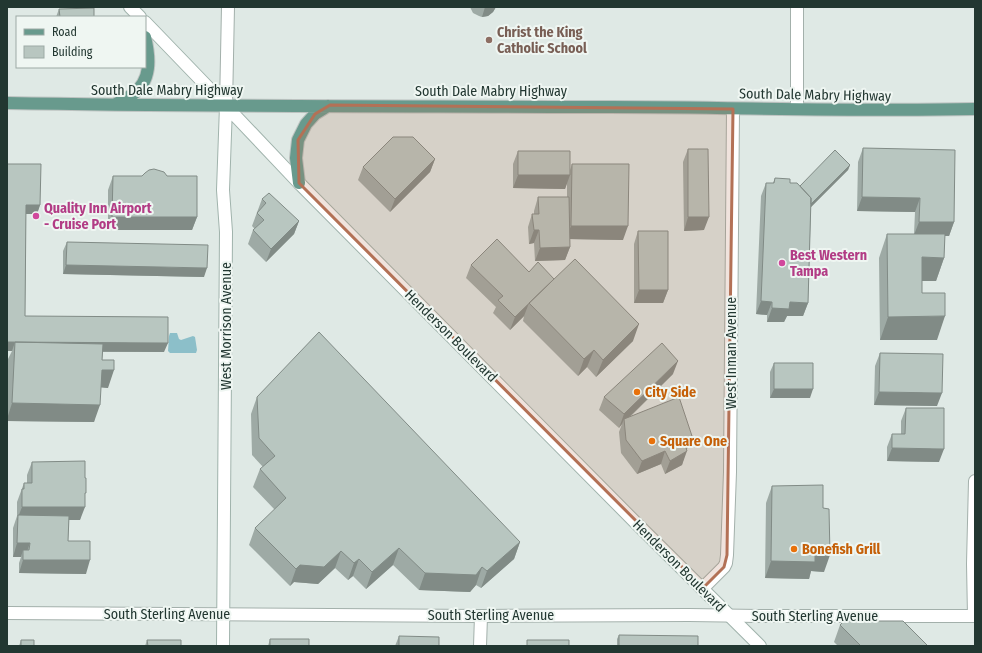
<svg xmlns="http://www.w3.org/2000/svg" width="982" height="653" font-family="'Fira Sans Condensed',sans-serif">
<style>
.water{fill:#8cbfc9}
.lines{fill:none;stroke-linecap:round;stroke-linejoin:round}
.street-casing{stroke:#a3b0ab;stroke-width:14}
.secondary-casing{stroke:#a0b3ac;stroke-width:14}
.primary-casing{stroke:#bdc3c1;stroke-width:14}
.street{stroke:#fff;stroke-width:12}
.secondary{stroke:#fff;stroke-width:12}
.primary{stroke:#689a8d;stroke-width:12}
.wall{fill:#9eaaa5}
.shaded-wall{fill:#818b86}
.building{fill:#b8c6c0;stroke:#818b86}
.marked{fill:#b37156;fill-opacity:0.2;stroke:#b37156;stroke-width:3;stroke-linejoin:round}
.education-dot{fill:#8d6e63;stroke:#eff6f2;stroke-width:1.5}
.hotel-dot{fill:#d1479c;stroke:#eff6f2;stroke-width:1.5}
.food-dot{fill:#e8710a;stroke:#eff6f2;stroke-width:1.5}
.labels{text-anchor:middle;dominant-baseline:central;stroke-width:4;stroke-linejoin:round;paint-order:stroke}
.education-label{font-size:14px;font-weight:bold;fill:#785e54;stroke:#eff6f2;text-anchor:start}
.street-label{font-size:14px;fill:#223731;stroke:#eff6f2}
.hotel-label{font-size:14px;font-weight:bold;fill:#b23c85;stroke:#eff6f2;text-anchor:start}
.food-label{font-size:14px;font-weight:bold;fill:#c56008;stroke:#eff6f2;text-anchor:start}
</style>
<rect width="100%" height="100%" fill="#dfe9e5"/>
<path class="water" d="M170,333H177L179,339L181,340L193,336L195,337L197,350L196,353H170L168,351L169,336Z"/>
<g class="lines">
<g class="street-casing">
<path id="street" d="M226,106L228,7
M797,109V7
M703,588L724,567L726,563L727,555L730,472L733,109
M7,613L481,616L689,615L759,616H975
M974,616L973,564L975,481
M480,646L481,616"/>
</g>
<g class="secondary-casing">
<path id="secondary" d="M130,7L140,17
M145,22L226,106L299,183L636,523L760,646
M223,646L226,232L223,190L226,106"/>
</g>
<g class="primary-casing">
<path id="primary" d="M7,103C208,107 409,106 610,107C732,107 853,112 975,109
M116,104C121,101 127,98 132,95C152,81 150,58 145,37
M299,183L296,158L298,140L306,124L315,114L328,106"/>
</g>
<use href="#street" class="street"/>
<use href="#secondary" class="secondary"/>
<use href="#primary" class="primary"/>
</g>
<path class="wall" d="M470,7H496L493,12L488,16L482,17L479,16L473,13Z
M59,9L94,17H56Z
M863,148L954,222L949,236H945L944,258L936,281H922V293L937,340H880L879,258L887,234H914L915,212L857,211L858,162Z
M688,149L704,230L684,231L683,162Z
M518,151L570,170L572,164L623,240L570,239V247L565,260L535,261L534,243L529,244L528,227L532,214H534V211L538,197H567V183L565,189L513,188V164Z
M435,159L430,172L390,212L358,180L363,167Z
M7,164L40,205L37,214H26L25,316L164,352H103L102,360L108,388L101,387L94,422L7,421L8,359L12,351Z
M850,165L848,170L811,207L808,303L803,316H787L784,322H767V315L756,314L761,196L766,183H773L775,178L800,186Z
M113,176L197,217L192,230H108V190Z
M262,199L299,221L294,234L266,262L248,244L253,230L255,229L252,226Z
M638,231L668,290L663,303H634V244Z
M67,242L204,277L63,274V251Z
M471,265L529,272L554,279L633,341L596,377L587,367L578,376L523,321L524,316L510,330L493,313L496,307L466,278Z
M880,353L937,406L874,405L875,366Z
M774,363L810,398H770V372Z
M673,374L630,417L687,449L686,450L682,465L665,474L661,464L637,474L621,453L619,432L622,424L619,428L599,410L604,397Z
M257,397L520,542L514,559L481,588L476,585L470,592L419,590L393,565L366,589L353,576L348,580L335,568L318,584L294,582L290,586L249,545L255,528L275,510L253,487L260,469L263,467L252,455L251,414Z
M906,408L939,462L887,461V447L892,434H901V421Z
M32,462L85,497L80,520H69L68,541L86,574L19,573V563L21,557H13V528L17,516V502L24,483H27V475Z
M772,486L823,508L824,572L811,571L809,579L765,578L766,503Z
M840,625L928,646H838L834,642Z
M619,635L698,646H617V639Z
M399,636L439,646H395Z
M270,639L309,646H268Z
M21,640L34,646H19Z
M147,640L181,646H145Z"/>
<path class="shaded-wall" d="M485,7H496L493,12L488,16L482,17Z
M435,159L430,172L390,212L395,199Z
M850,165L848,170L807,211L808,207Z
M518,175H570L565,189L513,188Z
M862,197L920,198L915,212L857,211Z
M26,205H40L37,214H22Z
M112,217H197L192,230H108Z
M688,217H709L704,230L684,231Z
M299,221L294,234L266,262L271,249Z
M919,222H954L949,236L914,235Z
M571,226H628L623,240L566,239Z
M534,230H539L534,243L529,244Z
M570,247L565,260L535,261L540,248Z
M922,257L944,258L936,281H914Z
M66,265L207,268L204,277L63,274Z
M554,279L529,303L524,316L510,330L515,317Z
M639,290H668L663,303H634Z
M761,301L772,302L767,315L756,314Z
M790,302L808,303L803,316H787L784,322H767L772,308Z
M945,316L937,340H880L888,317Z
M639,324L633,341L596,377L603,360Z
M7,342L168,343L164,352L14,351L15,342L12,351H7Z
M594,350L587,367L578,376L584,359Z
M678,361L673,374L624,422V419L622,424L619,428L624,414Z
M102,370H114L108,388L96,387Z
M774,389H813L810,398H770Z
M879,392L942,393L937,406L874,405Z
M12,403L100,405L94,422L7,421V419Z
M692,436L687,449L679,454L684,441Z
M892,448L944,449L939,462L887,461Z
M665,451L661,464L637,474L642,461Z
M687,451L682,465L665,474L670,461Z
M22,507H85L80,520H17Z
M520,542L514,559L481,588L487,571Z
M17,543H30L25,557L23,550L21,557H13Z
M399,548L393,565L366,589L372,572Z
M341,551L335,568L318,584L294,582L290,586L296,569L300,565Z
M815,554L830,555L824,572L811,571L809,579L765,578L771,561Z
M359,559L353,576L348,580L354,563Z
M23,560H90L86,574L19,573Z
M482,567L476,585L470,592L419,590L425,573Z"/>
<path class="building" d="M94,8V17H60L59,9Z
M393,137H413L435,159L395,199L363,167Z
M863,148L955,150L954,222H919L920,198L862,197Z
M688,149H708L709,217H688Z
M835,150L850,165L811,204V198L800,186Z
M518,151H570V175H518Z
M7,164H41L40,205H26L25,316L168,317V343L7,342Z
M572,164H629L628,226H571Z
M154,169L164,172L167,176H197V217H112L113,176H142L145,173L149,170Z
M775,178L790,179V183H797L811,198L808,303L790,302L789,309L772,308V302L761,301L766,183H774Z
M269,193L299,221L271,249L253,230L264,220L257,213L266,203L262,199Z
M538,197H569L570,247L540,248L539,230H534L532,214H539Z
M638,231H668V290H639Z
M887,234H945L944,258L922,257V293H945V316L888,317Z
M497,239L529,272L538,262L554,279L515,317L498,300L503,296L471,265Z
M67,242L208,245L207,268L66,265Z
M575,259L639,324L603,360L594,350L584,359L529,303Z
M319,332L520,542L487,571L482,567L476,575L425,573L399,548L372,572L359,559L354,563L341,551L324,567L300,565L296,569L255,528L286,498L260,469L275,456L259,438L257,397Z
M15,342L103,344L102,360H114V370H102L100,405L12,403Z
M662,343L678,361L624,414L604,397Z
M880,353L943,354L942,393L879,392Z
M774,363H813V389H774Z
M679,397L692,436L684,441L687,451L670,461L665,451L642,461L626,440L624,419Z
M906,408H944V449L892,448V434H905Z
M85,461V478H86V493H85V507H22V489H24V483H32V462Z
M823,485V508L829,509L830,555L815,554V562L771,561L772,486Z
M18,515L69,516L68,541H90V560H23V550H29L30,543H17Z
M844,621H903L928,646H861L840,625Z
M619,635L698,636V646H619Z
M399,636L439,637V646H399Z
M270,639H309V646H270Z
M21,640H34V646H21Z
M147,640H181V646H148Z
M527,640H569V646H527Z"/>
<path class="marked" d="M330,105L733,109L727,555L724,567L703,588L299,183L298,140L315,114Z"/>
<circle class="education-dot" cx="489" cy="40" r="4"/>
<g class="hotel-dot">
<circle cx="36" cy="216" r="4"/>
<circle cx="782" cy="263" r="4"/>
</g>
<g class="food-dot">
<circle cx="637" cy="392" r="4"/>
<circle cx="652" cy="441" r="4"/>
<circle cx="794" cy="549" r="4"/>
</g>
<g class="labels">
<g class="education-label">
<text x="497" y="32">Christ the King<tspan x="497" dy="16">Catholic School</tspan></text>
</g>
<g class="street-label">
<text x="167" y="90">South Dale Mabry Highway</text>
<text x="491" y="91">South Dale Mabry Highway</text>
<text transform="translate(815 95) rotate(1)">South Dale Mabry Highway</text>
<text transform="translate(226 326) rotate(-90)">West Morrison Avenue</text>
<text transform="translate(451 336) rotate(45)">Henderson Boulevard</text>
<text transform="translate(731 353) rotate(-90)">West Inman Avenue</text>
<text transform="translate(679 566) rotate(45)">Henderson Boulevard</text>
<text x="167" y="614">South Sterling Avenue</text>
<text x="491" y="615">South Sterling Avenue</text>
<text x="815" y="616">South Sterling Avenue</text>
</g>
<g class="hotel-label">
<text x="44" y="208">Quality Inn Airport<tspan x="44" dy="16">- Cruise Port</tspan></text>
<text x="790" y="255">Best Western<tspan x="790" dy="16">Tampa</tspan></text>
</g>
<g class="food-label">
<text x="645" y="392">City Side</text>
<text x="660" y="441">Square One</text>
<text x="802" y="549">Bonefish Grill</text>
</g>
</g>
<rect width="982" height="653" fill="none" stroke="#223731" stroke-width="16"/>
<rect x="16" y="16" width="130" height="52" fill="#eff6f2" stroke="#9daaa5"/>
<rect x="24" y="29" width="20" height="6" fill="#689a8d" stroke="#9daaa5"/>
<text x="52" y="36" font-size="12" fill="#223731">Road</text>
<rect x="24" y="46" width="20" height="12" fill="#b8c6c0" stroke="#9daaa5"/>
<text x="52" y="56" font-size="12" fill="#223731">Building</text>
</svg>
